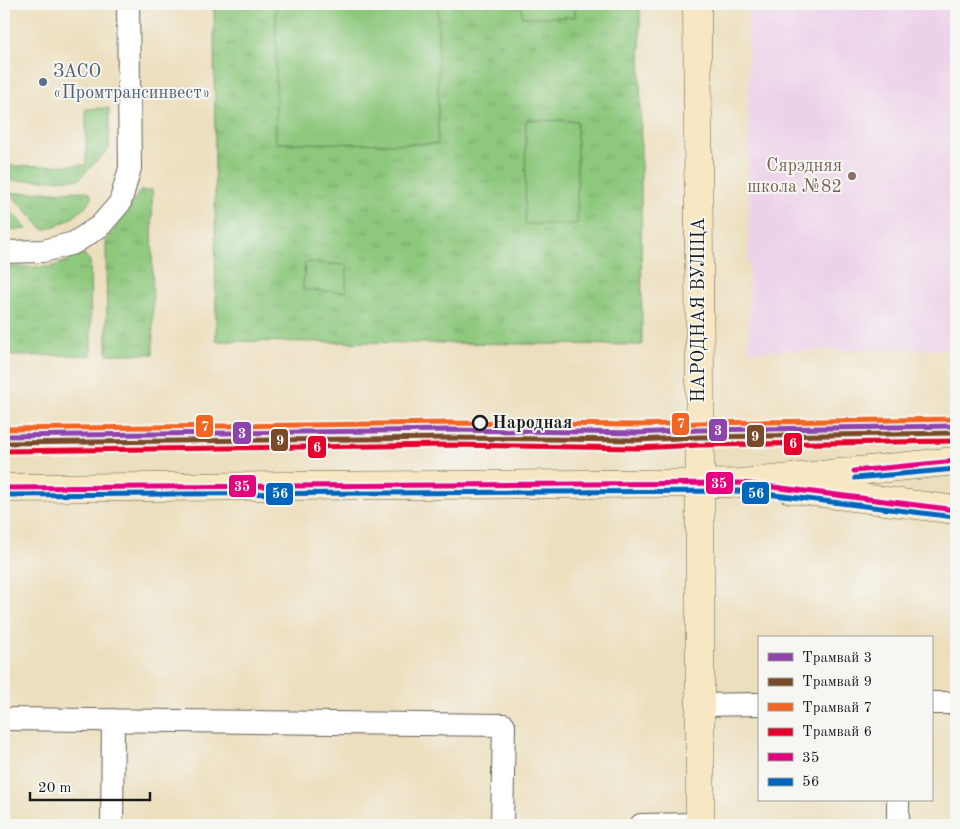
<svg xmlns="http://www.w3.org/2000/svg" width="960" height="829" font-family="'Old Standard TT',serif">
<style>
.built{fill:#edd1e9}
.grass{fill:url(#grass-tufts);stroke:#54724c}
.pitch{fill:#8dc87d;stroke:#54724c}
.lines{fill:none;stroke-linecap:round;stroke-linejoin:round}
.lane-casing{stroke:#656055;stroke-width:24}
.secondary-casing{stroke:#656055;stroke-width:29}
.lane{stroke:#fff;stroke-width:22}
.secondary{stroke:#f7e8c3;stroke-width:28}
.bus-1-casing{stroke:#f6f6f2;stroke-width:9}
.bus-2-casing{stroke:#f6f6f2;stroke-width:9}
.bus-1{stroke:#e5007d;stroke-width:5}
.bus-2{stroke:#0065bd;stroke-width:5}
.tram-1-casing{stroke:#f6f6f2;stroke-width:9}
.tram-2-casing{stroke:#f6f6f2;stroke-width:9}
.tram-3-casing{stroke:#f6f6f2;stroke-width:9}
.tram-4-casing{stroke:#f6f6f2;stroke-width:9}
.tram-1{stroke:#8e44ad;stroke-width:5}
.tram-2{stroke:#7a4b2a;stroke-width:5}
.tram-3{stroke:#f26522;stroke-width:5}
.tram-4{stroke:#e4002b;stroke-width:5}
.service-dot{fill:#5c6f8a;stroke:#f6f6f2;stroke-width:2}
.education-dot{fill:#8d6e63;stroke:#f6f6f2;stroke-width:2}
.stop-dot{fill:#f6f6f2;stroke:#1c1c1c;stroke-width:2.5}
.labels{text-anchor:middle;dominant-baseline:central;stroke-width:4;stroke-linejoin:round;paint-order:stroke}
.service-label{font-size:18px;fill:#4e5e75;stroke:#f6f6f2;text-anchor:start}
.education-label{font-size:18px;fill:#785e54;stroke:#f6f6f2;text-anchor:end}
.street-label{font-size:18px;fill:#1c1c1c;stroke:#f6f6f2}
.stop-label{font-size:18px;font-weight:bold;fill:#1c1c1c;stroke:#f6f6f2;text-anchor:start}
.line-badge{stroke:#f6f6f2;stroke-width:2}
.badge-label{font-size:14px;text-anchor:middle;font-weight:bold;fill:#fff}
</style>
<defs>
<pattern id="grass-tufts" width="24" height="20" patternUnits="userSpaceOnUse" patternTransform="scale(1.25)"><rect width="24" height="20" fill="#8dc87d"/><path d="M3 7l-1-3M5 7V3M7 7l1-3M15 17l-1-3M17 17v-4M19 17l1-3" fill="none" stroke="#79ab6b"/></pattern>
</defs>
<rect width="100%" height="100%" fill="#f6f6f2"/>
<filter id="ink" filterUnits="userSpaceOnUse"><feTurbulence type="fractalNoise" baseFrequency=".02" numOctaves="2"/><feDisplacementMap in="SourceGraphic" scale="10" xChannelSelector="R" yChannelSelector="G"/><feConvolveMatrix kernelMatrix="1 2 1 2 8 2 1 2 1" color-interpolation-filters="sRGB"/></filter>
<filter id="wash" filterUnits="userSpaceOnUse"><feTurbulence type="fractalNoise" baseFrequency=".0096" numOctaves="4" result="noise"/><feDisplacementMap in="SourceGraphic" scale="20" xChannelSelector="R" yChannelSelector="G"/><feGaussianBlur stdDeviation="1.12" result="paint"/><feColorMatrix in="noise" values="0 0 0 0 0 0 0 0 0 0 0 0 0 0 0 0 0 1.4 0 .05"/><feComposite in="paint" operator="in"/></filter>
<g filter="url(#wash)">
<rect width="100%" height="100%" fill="#ecdfbe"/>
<path class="built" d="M748,4H956V349L749,351Z"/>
<path class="grass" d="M214,4H640L642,345L216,341Z
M109,108V149L79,179L4,181V166L86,165V109Z
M152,190L153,354H107L106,242L140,191Z
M86,191L91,194V200C77,218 64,223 44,230L10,193Z
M4,204L27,229L4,230Z
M82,252L90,261L91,355L4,356V267H50L68,261Z"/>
<path class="pitch" d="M276,4H438V144L276,143Z
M522,4H575V17H522Z
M526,120L577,121V224H525Z
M305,262L347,265L346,292L303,290Z"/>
</g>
<g filter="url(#ink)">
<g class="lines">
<g class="lane-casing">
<path id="lane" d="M4,252L43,251L74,243L100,226L120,203L130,168L128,4
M931,703H956
M699,705L759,704
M4,719L504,725L502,825
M898,800V825
M112,825L113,720
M641,825L700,824"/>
</g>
<g class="secondary-casing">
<path id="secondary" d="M697,4L700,384V825
M4,488L741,483L956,461
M790,489L956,510"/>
</g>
<use href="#lane" class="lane"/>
<use href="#secondary" class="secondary"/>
<g class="bus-1-casing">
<path id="bus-1" d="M854,471L956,461
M4,488L741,483L956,510"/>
</g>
<g class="bus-2-casing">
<path id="bus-2" d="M855,478L956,469
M4,495L741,491L955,517"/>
</g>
<use href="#bus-1" class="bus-1"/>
<use href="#bus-2" class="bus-2"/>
<g class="tram-1-casing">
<path id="tram-1" d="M4,436L449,430L637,433L700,430L956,426"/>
</g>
<g class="tram-2-casing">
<path id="tram-2" d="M4,443L449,438L637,440L700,437L956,433"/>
</g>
<g class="tram-3-casing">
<path id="tram-3" d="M4,429L449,423L637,425L700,423L956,419"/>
</g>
<g class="tram-4-casing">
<path id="tram-4" d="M4,451L449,445L637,448L700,445L956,441"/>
</g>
<use href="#tram-1" class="tram-1"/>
<use href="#tram-2" class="tram-2"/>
<use href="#tram-3" class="tram-3"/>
<use href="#tram-4" class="tram-4"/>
</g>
</g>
<circle class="service-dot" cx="43" cy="82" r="5"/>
<circle class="education-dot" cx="852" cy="176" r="5"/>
<circle class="stop-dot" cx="480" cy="423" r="7"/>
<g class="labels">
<g class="service-label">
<text x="53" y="72">ЗАСО<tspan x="53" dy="21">«Промтрансинвест»</tspan></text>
</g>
<g class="education-label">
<text x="842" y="166">Сярэдняя<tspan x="842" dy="21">школа №82</tspan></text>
</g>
<g class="street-label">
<text transform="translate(699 310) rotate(-90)">НАРОДНАЯ ВУЛІЦА</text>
</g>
<g class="stop-label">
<text x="492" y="423">Народная</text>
</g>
</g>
<g class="line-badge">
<rect x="671" y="412" width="19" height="24" rx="5" fill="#f26522"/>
<rect x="195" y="414" width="19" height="24" rx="5" fill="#f26522"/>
<rect x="708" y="418" width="20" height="24" rx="5" fill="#8e44ad"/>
<rect x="232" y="421" width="20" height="24" rx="5" fill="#8e44ad"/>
<rect x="746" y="424" width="19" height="24" rx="5" fill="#7a4b2a"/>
<rect x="270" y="428" width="19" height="24" rx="5" fill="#7a4b2a"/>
<rect x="783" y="432" width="20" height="24" rx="5" fill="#e4002b"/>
<rect x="307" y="435" width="20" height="24" rx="5" fill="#e4002b"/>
<rect x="705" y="471" width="29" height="24" rx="5" fill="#e5007d"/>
<rect x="228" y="474" width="29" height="24" rx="5" fill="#e5007d"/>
<rect x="741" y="481" width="29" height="24" rx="5" fill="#0065bd"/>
<rect x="265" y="482" width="29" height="24" rx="5" fill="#0065bd"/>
</g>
<g class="badge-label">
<text x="681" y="428">7</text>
<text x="205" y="431">7</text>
<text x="718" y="435">3</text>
<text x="242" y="438">3</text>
<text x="755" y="441">9</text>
<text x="280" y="445">9</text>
<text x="793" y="448">6</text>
<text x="317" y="452">6</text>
<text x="719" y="488">35</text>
<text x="242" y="491">35</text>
<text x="756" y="498">56</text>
<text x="280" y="498">56</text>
</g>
<rect width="960" height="829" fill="none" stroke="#f6f6f2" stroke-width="20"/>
<rect x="758" y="636" width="175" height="165" fill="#f6f6f2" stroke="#9f9f9c"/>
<rect x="768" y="653" width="25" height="8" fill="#8e44ad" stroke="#9f9f9c"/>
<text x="802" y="662" font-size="15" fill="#1c1c1c">Трамвай 3</text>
<rect x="768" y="678" width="25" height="8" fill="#7a4b2a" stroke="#9f9f9c"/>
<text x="802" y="686" font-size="15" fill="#1c1c1c">Трамвай 9</text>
<rect x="768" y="703" width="25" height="8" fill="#f26522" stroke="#9f9f9c"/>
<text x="802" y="712" font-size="15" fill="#1c1c1c">Трамвай 7</text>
<rect x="768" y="728" width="25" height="8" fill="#e4002b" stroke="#9f9f9c"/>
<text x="802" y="736" font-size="15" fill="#1c1c1c">Трамвай 6</text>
<rect x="768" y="753" width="25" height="8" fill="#e5007d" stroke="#9f9f9c"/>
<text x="802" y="762" font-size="15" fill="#1c1c1c">35</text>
<rect x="768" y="778" width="25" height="8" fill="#0065bd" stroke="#9f9f9c"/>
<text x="802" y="786" font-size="15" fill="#1c1c1c">56</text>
<path d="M30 792v8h120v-8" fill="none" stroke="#1c1c1c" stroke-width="2.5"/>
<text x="38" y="792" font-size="15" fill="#1c1c1c" stroke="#f6f6f2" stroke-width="4" paint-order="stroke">20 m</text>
</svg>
